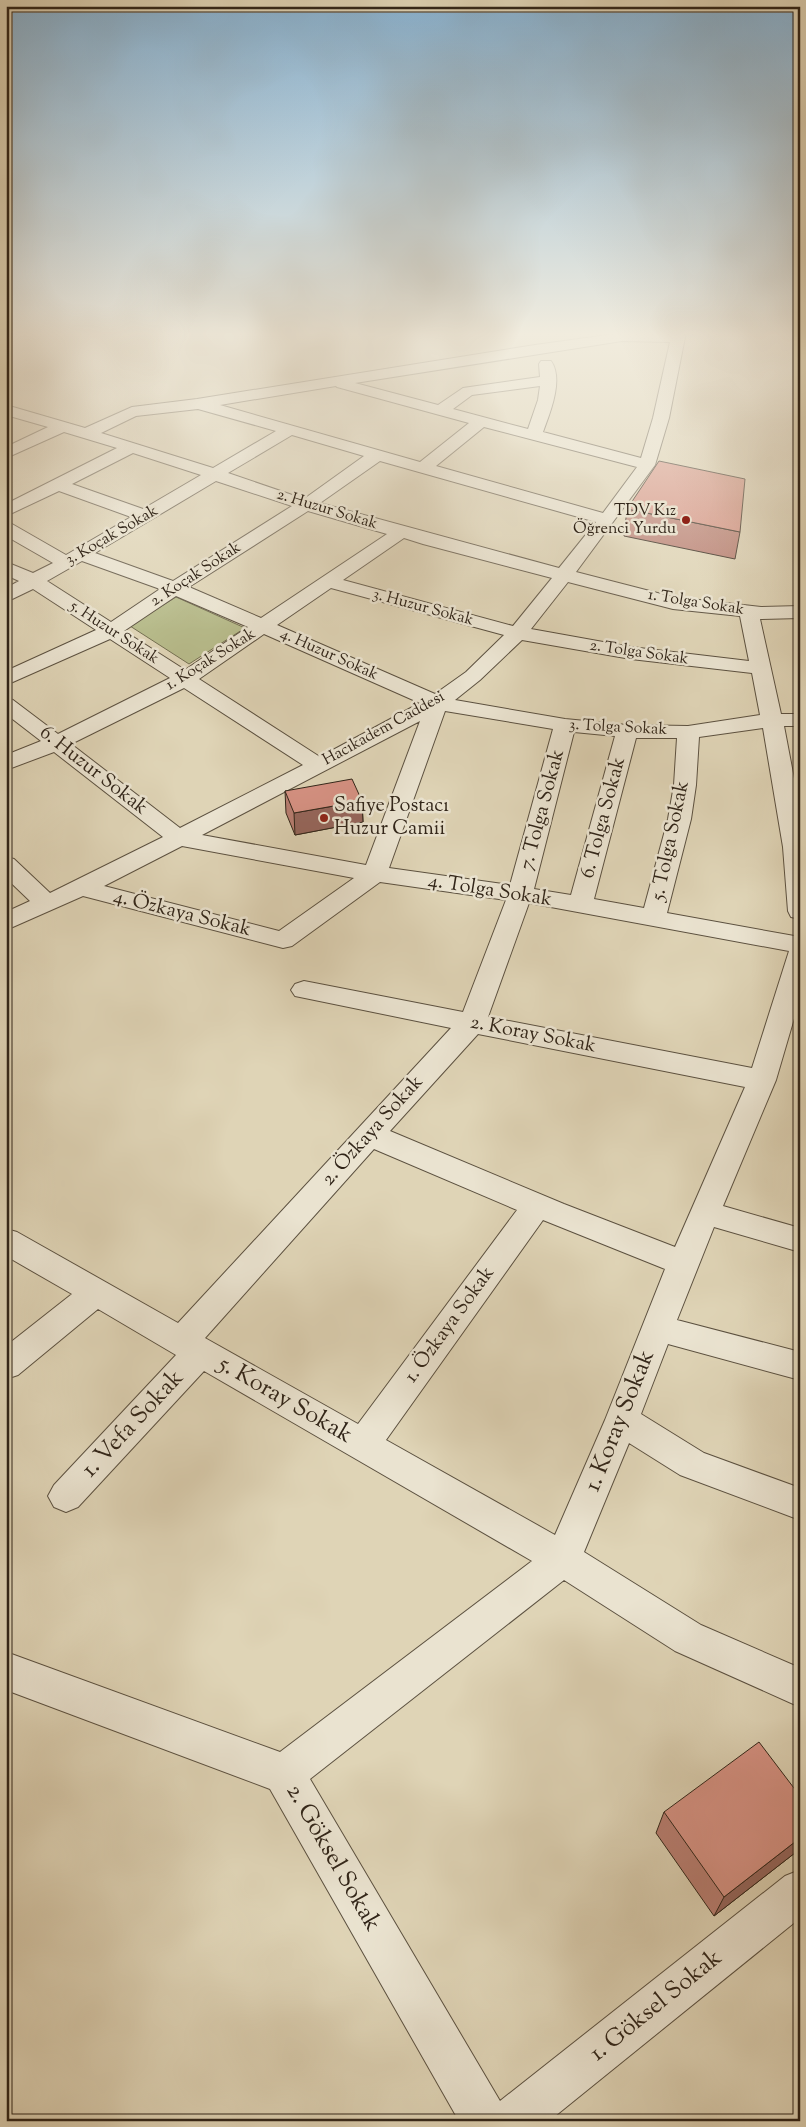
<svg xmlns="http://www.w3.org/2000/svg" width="806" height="2127" font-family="'Sorts Mill Goudy',serif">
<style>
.green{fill:#b7bb8b;stroke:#747052}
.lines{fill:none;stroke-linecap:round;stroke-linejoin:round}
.street-casing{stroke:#5c5140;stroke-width:2}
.highway-casing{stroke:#312519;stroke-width:2}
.street{fill:#eae3d0;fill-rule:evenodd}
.highway{fill:#e0ba7b;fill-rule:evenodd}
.wall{fill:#b97e72;stroke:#312519}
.shaded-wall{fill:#96665c;stroke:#312519}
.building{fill:#d79284;stroke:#312519}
.poi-dot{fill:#8f2418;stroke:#eae3d0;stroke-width:2}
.labels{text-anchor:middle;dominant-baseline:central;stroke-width:5;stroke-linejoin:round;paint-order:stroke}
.far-street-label{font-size:16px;fill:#312519;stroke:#eae3d0}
.far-poi-label{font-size:16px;fill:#312519;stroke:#eae3d0;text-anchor:end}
.street-label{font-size:20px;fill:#312519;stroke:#eae3d0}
.poi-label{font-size:20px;fill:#312519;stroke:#eae3d0;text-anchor:start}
.near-street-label{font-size:24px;fill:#312519;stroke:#eae3d0}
</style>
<rect width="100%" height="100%" fill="#dfd4b6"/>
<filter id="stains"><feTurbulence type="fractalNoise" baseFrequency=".004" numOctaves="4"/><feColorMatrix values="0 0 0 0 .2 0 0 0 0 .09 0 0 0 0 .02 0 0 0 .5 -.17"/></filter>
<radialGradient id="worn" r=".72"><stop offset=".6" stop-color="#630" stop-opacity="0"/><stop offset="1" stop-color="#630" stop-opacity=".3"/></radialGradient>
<path class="green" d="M176,597L245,628L189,664L130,626Z"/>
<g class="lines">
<g class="street-casing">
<path id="street" d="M672,332H686L669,418L655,465L576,572L673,597L761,607L800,606V618L760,619L781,714H800V726H784L800,810V919L791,917L788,911L783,847L763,728L699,737L696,785L691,819L667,913L800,937V998L776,1080L723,1206L800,1228V1252L714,1227L677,1320L800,1352V1380L668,1344L641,1414L704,1453L800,1488V1520L680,1475L629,1443L584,1552L701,1625L800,1668V1707L675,1651L564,1580L310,1779L500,2101L785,1876L800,1870V1918L549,2121H459L270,1789L6,1690V1652L280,1752L532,1561L204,1371L78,1507L66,1512L54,1507L48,1496L54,1485L176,1355L98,1309L18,1375L6,1379V1346L72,1294L6,1256V1229L17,1232L178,1323L451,1028L295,996L291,990L295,984L304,981L463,1012L506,900L380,882L292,946L283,948L83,896L6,930V912L30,901L6,878V857L14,859L50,893L163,837L54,752L6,770V755L41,741L6,714V698L13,700L58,734L170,678L110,639L6,685V671L96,630L33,589L6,602V588L19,581L6,575V562L33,573L53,563L6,536V523L12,524L66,555L131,517L59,491L6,516V504L117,448L64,432L6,458V447L48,427L6,415V405L85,428L132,407L197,399L535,345L622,333L671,334ZM622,341L670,342L653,418L641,458L543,432C550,413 564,379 551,361H541L539,364L540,377L463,388L438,405L355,383ZM336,386L337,387L469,423L420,462L220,405ZM540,386L538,400L528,429L453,409L472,395ZM198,409L276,431L213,468L101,433L136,416ZM484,427L637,467L603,513L436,466ZM292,435L364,456L304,499L228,473ZM133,453L201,475L143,509L72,484ZM380,461L596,522L559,568L320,503ZM216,481L292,506L173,581L95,553ZM308,511L387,534L261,618L189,587ZM404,538L423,544L552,578L513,626L343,580ZM82,561L160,589L111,622L47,581ZM568,582L673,609L740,616L749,661L631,647L531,629ZM331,588L504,635L466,672L435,694L277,625ZM176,596L248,627L185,670L124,631ZM264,634L420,703L320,757L199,679ZM522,640L631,659L752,673L760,715L688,726L627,725L565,719L455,700L480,680ZM184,688L303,765L180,828L71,744ZM445,711L553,729L510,885L389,868ZM420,721L366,865L202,835ZM574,732L615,736L571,895L534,889ZM636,738H677L674,785L668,819L644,908L594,899ZM182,846L354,878L279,931L104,886ZM529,903L789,951L752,1068L488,1017ZM478,1034L745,1087L675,1247L564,1204L390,1131ZM374,1149L517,1210L358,1424L205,1338ZM543,1220L665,1269L605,1420L555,1535L386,1440Z"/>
</g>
<g class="highway-casing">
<path id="highway" d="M791,332H800V340L795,339Z"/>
</g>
<use href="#street" class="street"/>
<use href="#highway" class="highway"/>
</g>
<path class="wall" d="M627,509L740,532L735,559L624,536Z
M285,791L362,801L363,822L295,835L286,813Z
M800,1796V1849L714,1916L656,1833L664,1812Z"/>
<path class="shaded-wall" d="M362,801L363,822L295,835L294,813Z
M800,1838V1849L714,1916L724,1897Z"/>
<path class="building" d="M659,461L745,479L740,532L627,509Z
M352,779L362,801L294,813L285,791Z
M759,1742L800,1796V1838L724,1897L664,1812Z"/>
<linearGradient id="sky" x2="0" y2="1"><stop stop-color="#88b4d5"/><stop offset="0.53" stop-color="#f1ecde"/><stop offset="1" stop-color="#f1ecde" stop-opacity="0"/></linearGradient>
<rect width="806" height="630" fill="url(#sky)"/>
<g class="poi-dot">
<circle cx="686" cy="520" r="5"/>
<circle cx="324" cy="818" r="5"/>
</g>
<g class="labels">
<g class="far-street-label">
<text transform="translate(327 510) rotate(17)">2. Huzur Sokak</text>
<text transform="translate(112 536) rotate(-30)">3. Koçak Sokak</text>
<text transform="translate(196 575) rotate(-33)">2. Koçak Sokak</text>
<text transform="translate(696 603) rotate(9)">1. Tolga Sokak</text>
<text transform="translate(423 608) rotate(15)">3. Huzur Sokak</text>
<text transform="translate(114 633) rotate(33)">5. Huzur Sokak</text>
<text transform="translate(639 653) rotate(8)">2. Tolga Sokak</text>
<text transform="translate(329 655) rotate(24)">4. Huzur Sokak</text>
<text transform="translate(211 660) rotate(-32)">1. Koçak Sokak</text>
<text transform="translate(618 728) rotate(3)">3. Tolga Sokak</text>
<text transform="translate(384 729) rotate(-29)">Hacıkadem Caddesi</text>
</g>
<g class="far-poi-label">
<text x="676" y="511">TDV Kız<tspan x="676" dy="18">Öğrenci Yurdu</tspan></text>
</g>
<g class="street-label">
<text transform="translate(93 771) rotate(38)">6. Huzur Sokak</text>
<text transform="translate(543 810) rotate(-75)">7. Tolga Sokak</text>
<text transform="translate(604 818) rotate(-75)">6. Tolga Sokak</text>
<text transform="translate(671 841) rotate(-78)">5. Tolga Sokak</text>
<text transform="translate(490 891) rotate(9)">4. Tolga Sokak</text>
<text transform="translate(182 914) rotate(14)">4. Özkaya Sokak</text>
<text transform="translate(533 1035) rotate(11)">2. Koray Sokak</text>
<text transform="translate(373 1131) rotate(-48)">2. Özkaya Sokak</text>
<text transform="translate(450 1325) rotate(-54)">1. Özkaya Sokak</text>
</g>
<g class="poi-label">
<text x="334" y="806">Safiye Postacı<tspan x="334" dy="23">Huzur Camii</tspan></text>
</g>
<g class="near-street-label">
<text transform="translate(285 1400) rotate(30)">5. Koray Sokak</text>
<text transform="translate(620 1421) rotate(-68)">1. Koray Sokak</text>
<text transform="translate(133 1424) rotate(-47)">1. Vefa Sokak</text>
<text transform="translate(333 1858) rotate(60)">2. Göksel Sokak</text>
<text transform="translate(656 2006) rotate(-39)">1. Göksel Sokak</text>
</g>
</g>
<rect width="806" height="2127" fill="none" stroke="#dfd4b6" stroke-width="25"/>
<rect x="8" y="8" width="791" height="2112" fill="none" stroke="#312519" stroke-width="2.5"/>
<rect x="12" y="12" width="781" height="2102" fill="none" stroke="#312519"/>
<rect width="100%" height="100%" filter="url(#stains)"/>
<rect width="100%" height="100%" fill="url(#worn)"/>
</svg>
